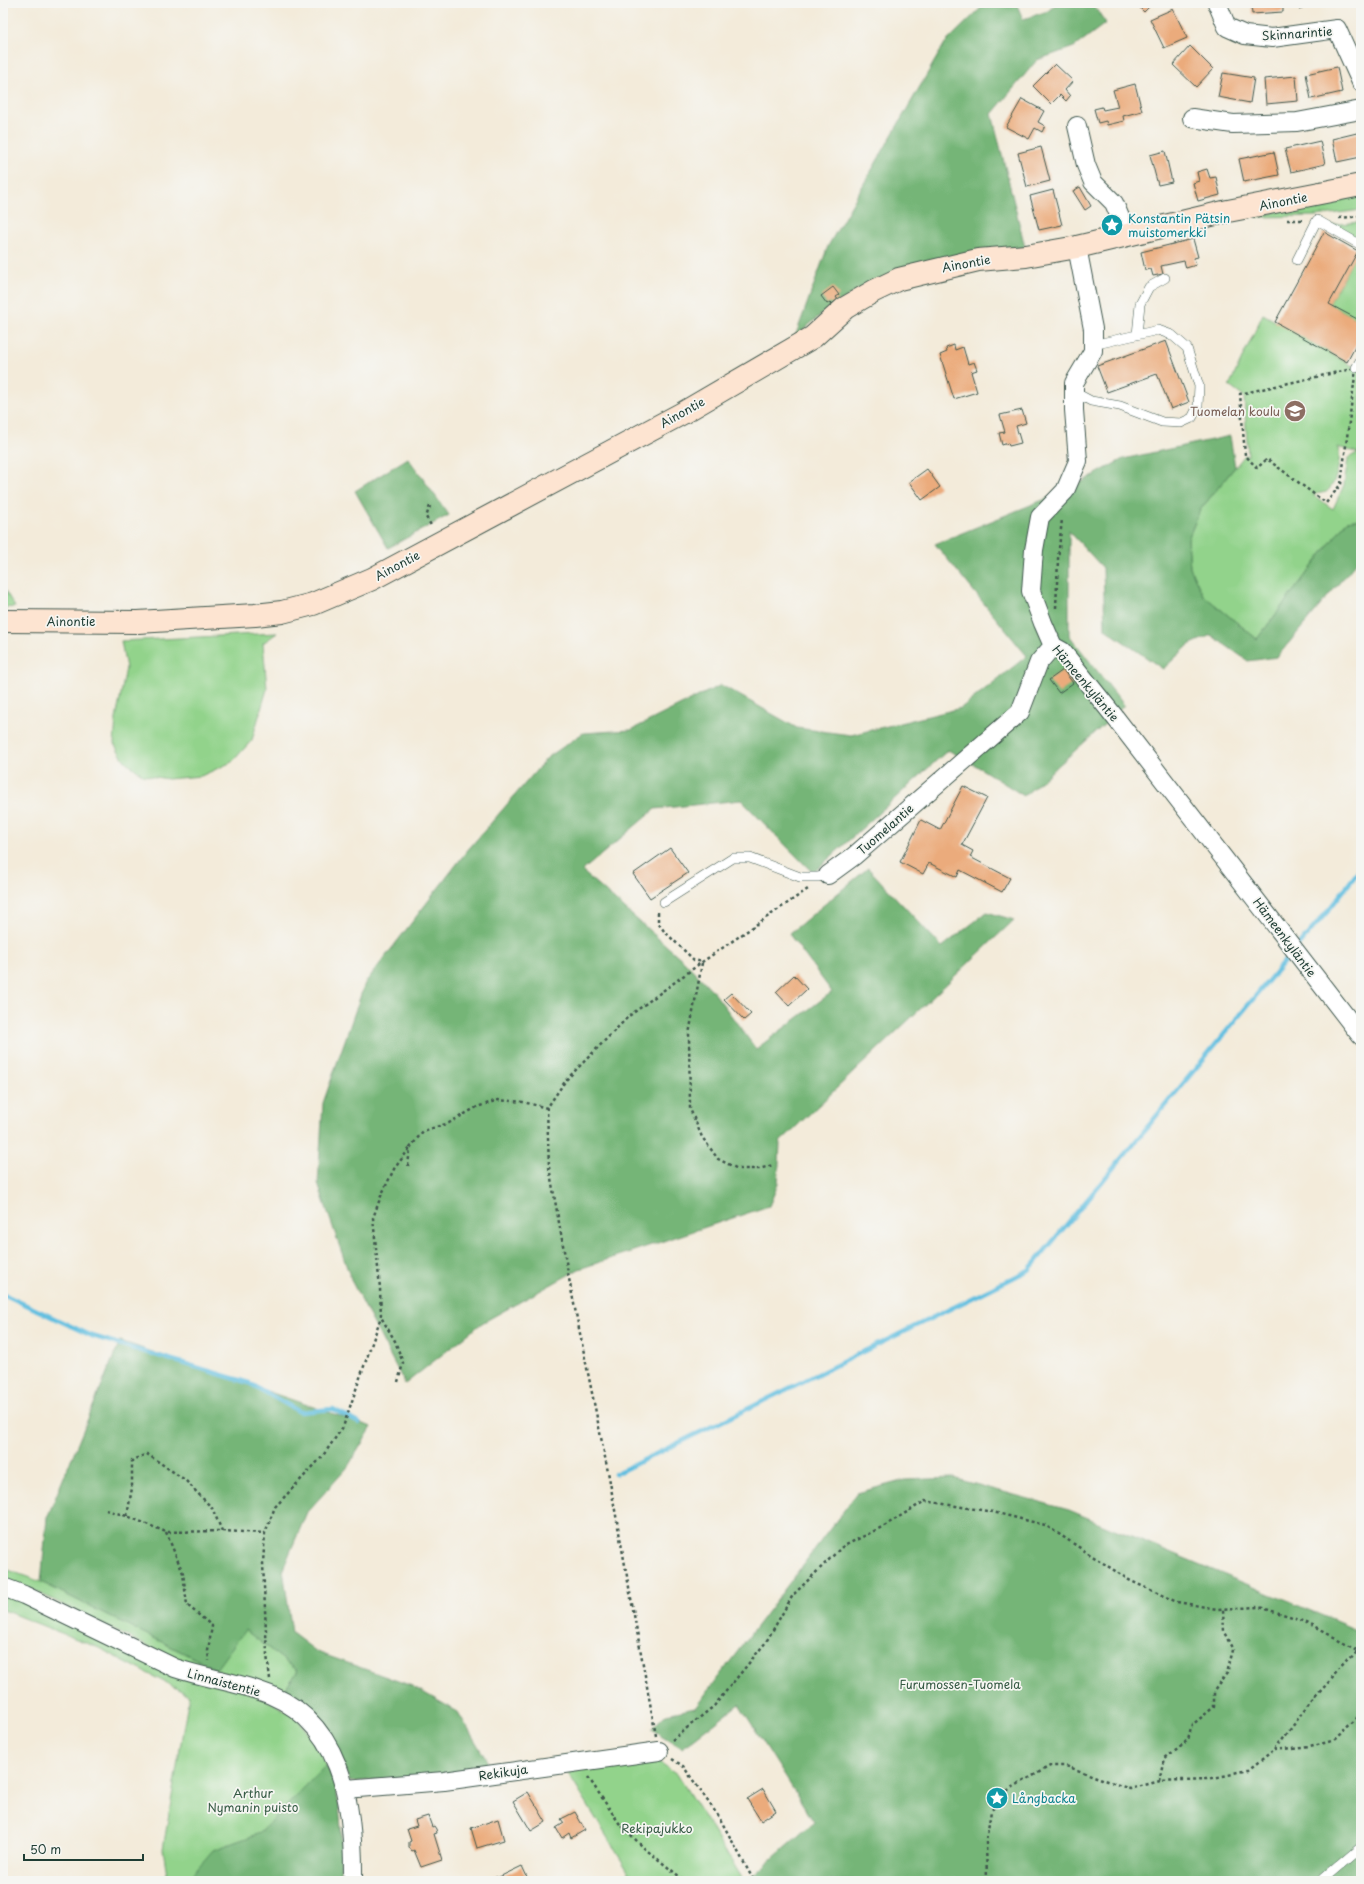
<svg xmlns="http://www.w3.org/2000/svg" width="1364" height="1884" font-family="'Playpen Sans',sans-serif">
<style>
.green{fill:#92d38b;stroke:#588860;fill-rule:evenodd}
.forest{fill:#75b577;stroke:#4a7956}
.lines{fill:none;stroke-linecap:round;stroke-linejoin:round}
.stream{stroke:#62bfe0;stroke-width:4.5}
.building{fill:#ebab7b}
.lane-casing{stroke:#3f574d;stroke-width:10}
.street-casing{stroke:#3f574d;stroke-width:20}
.secondary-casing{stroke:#3f574d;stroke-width:24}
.path{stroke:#3f574d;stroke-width:2.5;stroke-dasharray:3 3;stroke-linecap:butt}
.lane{stroke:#fff;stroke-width:9}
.street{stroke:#fff;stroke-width:18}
.secondary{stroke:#fde4d1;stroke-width:22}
.labels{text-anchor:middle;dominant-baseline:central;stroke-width:3.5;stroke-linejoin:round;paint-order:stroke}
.street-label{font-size:12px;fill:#1f3d34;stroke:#f6f6f2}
.culture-label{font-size:12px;fill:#0d838f;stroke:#f6f6f2;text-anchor:start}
.education-label{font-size:12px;fill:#785e54;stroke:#f6f6f2;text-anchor:end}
.park-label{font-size:12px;fill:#365b45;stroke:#f6f6f2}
</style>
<rect width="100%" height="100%" fill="#f6f6f2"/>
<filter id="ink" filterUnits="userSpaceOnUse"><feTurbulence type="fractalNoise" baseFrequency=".025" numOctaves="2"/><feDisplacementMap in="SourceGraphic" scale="8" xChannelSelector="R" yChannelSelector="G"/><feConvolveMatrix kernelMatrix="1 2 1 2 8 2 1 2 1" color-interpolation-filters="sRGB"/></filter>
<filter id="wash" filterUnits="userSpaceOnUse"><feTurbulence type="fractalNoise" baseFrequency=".012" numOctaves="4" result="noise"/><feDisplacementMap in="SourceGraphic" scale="16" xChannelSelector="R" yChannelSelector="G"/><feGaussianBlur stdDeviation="0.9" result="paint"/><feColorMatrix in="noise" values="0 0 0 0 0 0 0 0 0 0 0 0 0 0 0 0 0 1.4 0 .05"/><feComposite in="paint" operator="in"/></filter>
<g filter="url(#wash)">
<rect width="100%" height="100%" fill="#f3ebda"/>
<path class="green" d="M1361,192V210L1316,216L1255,217Z
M1361,222V241L1331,225Z
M1358,251L1361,253V321L1329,304Z
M1263,314L1361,371V519L1347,521L1257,639L1203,595L1190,568L1188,539L1200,510L1245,455L1248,456L1244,397L1229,386ZM1337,447L1359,453L1353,455L1348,459L1344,485L1333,509L1313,495C1317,493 1323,493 1326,492C1336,486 1343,456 1337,447Z
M3,587L15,607L3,608Z
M277,633L263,643L267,689L252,740L232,762L201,776L168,779L143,775L125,761L114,744L116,719L126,668L121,641Z
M3,1568L41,1582L216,1669L244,1629L298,1671L284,1691L254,1680L177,1661L27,1587L3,1578Z
M3,1594L271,1702L297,1718L312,1738L334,1780L341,1828L340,1881H168L163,1849L189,1695L99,1648L3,1610Z
M658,1761L677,1774L744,1881H634L566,1770L628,1762Z"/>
<path class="forest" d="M986,3H1016L1023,19L1048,11L1057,3H1092L1106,23L1074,47L1037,60L992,114L1025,247L873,282L830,307L795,337L828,246L945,43Z
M1230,436L1235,467L1200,510L1188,539L1190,568L1203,595L1257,639L1347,521L1361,519V557L1277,657L1248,661L1211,635L1189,645L1163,669L1105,629L1103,568L1069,531V635L1124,705L1114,716L1024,796L975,765L948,750L813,873L741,800L655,809L582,871L685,962L713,991L756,1049L832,992L789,934L868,868L942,947L987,912L1014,920L780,1142L778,1184L769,1206L579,1269L482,1323L405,1384L352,1282L318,1184L323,1103L365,983L466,852L547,758L583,733L631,730L721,685L797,728L851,735L961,708L1027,656L935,544L1065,491L1123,459Z
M408,458L449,515L388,548L355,491Z
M120,1341L372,1427L347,1468L307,1512L283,1569L292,1633L317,1652L412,1686L458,1712L490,1766L466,1773L350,1782L329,1735L308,1708L284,1691L298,1671L245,1630L216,1669L41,1582L47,1518Z
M953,1478L1069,1510L1359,1631L1361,1629V1881H747L814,1822L739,1704L682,1748L651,1729L666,1714L695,1708L857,1493L905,1480Z
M326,1765C345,1800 341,1842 340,1881H186L213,1850L260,1833Z"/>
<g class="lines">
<path class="stream" d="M1297,947L1327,912L1361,868
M3,1294L92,1336L249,1383L300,1412L333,1409L359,1423
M615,1474L1029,1270L1292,952"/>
</g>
<g id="blocks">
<path class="building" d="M1135,3H1153L1144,12Z
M1251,3H1283V12L1252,14Z
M1297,3H1316L1299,9Z
M1173,9L1187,38L1164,48L1150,19Z
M1190,46L1213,69L1196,87L1173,65Z
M1055,64L1073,81L1065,90L1070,96L1066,101L1060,95L1051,104L1033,86Z
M1337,67L1342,92L1311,99L1306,74Z
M1223,73L1254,78L1250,103L1218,97Z
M1296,76L1298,101L1266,104L1264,79Z
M1135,84L1142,111L1123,116L1124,121L1107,125L1106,121L1098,123L1094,109L1102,107L1103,110L1118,107L1113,90Z
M1022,99L1044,111L1038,122L1045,126L1042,132L1035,128L1029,139L1006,127Z
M1361,132V157L1337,162L1332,139Z
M1320,141L1325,164L1291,172L1285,149Z
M1041,147L1050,181L1027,187L1018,153Z
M1165,151L1172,182L1158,185L1150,155Z
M1274,152L1279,175L1244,182L1239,159Z
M1207,169L1210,178L1216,177L1220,195L1198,201L1193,183L1199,181L1197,172Z
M1080,187L1091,206L1085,210L1073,191Z
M1053,190L1062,225L1039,230L1030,196Z
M1324,232L1358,251L1329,304L1361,321V336L1347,362L1275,322Z
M1193,239L1198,257L1194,258L1196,265L1186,268L1184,261L1161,266L1163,274L1153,276L1151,269L1145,270L1141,252Z
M833,287L839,295L836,297L838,300L832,304L830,302L827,304L821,296Z
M1166,341L1189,402L1171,409L1157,374L1107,392L1097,366Z
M954,345L955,350L963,347L968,364L974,362L977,370L971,372L977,392L954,399L940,355L947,352L946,348Z
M1022,410L1026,423L1016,426L1021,443L1009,446L1008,443L1002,445L999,433L1005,432L1000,415Z
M927,469L940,487L922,500L909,482Z
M1063,670L1073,683L1059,693L1049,680Z
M963,786L987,798L962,845L973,851L970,857L1010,878L1002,892L960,870L957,877L929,863L923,874L900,862L921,820L940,830Z
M670,848L688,873L650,898L633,874Z
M794,975L807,989L789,1006L776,992Z
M731,993L751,1014L744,1020L724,999Z
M763,1789L776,1811L761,1821L747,1799Z
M528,1792L546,1822L531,1831L513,1801Z
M575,1812L585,1830L571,1838L569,1833L562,1838L556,1828L564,1823L561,1819Z
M428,1816L432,1827L434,1826L436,1829L437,1833L434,1834L442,1860L421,1867L414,1850L412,1851L409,1847V1842L411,1841L407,1829L417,1826L415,1820Z
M498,1819L504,1840L477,1848L471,1828Z
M522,1866L529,1881H485L496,1876L497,1878Z"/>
</g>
</g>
<g filter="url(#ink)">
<use href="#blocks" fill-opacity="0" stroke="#3f574d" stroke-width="1"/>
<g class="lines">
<g class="lane-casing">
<path id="lane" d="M1297,260L1317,220L1361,245
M1137,335L1140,304L1149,287L1165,278
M1356,368L1361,359
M1074,392L1091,401L1120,406L1162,422L1181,423L1192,418L1198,406L1199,386L1187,348L1172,335L1158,330L1093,345
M664,902L733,858H750L800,877H818L828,875
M1321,1881L1361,1847"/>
</g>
<g class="street-casing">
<path id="street" d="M1217,3L1227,27L1245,35L1272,38L1337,29L1361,82
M1192,118L1233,124L1297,122L1361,110
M1077,126L1086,165L1093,182L1114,203L1128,236
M1077,247L1093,329V351L1074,383V410L1078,461L1065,491L1040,517L1034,550L1031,591L1043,623L1053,646L1062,651L1114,716L1361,1036
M828,875L854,856L1020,712L1039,662L1053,646
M3,1587L24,1595L175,1668C202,1677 230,1681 257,1690C343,1716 354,1804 353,1881
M346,1789L444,1781L659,1751"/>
</g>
<g class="secondary-casing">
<path id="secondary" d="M3,621L138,622L255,615L282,612L313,604L372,579L681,414L813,337L845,308L874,291L899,279L978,260L1026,256L1077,247L1228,211L1361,185"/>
</g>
<path class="path" d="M1339,218L1361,216
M1287,220H1304
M1356,368L1341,484L1326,503L1267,459L1257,468L1245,455L1240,394Z
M430,506L426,517L432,527
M1056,608L1058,559L1062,519
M658,912V923L664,931L694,960L703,962
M702,963L689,1034L690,1109L702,1137L718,1159L738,1169H759L773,1165
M408,1166L410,1148L423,1131L449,1123L477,1107L498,1100L523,1102L547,1108
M398,1382L403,1363L395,1341L381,1317L380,1288L373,1218L381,1196L394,1169L410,1148
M106,1510L127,1516L166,1532L222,1531L265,1533
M127,1516L132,1488V1460L147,1454L185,1480L212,1508L222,1531
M166,1532L183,1573L187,1605L212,1626L208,1651L209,1661
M270,1679L267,1655L263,1563L265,1533L275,1507L322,1457L343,1427L381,1317
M656,1736L609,1477L570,1284L549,1167L547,1108L566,1080L629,1016L702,962L808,889
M672,1740L714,1706L766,1642L793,1595L842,1547L884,1526L925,1501L993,1512L1045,1525L1129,1580L1177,1602L1217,1609L1259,1607L1299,1619L1361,1651
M1275,1750L1310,1746L1335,1739L1361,1714
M672,1759L683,1766L719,1817L754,1881
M588,1777L619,1823L644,1848L685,1881
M1160,1781L1165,1758L1188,1740L1192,1725L1214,1707V1691L1227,1673L1233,1650L1224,1632L1223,1609
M987,1881L986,1842L991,1811L1008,1790L1050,1766H1066L1130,1789L1160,1781L1208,1779L1248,1771L1275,1750L1315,1696L1357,1650L1361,1643"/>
<use href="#lane" class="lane"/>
<use href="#street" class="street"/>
<use href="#secondary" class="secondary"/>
</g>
</g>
<defs>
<g id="sight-disc" transform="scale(1.15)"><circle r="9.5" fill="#0f9aa8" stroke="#f6f6f2"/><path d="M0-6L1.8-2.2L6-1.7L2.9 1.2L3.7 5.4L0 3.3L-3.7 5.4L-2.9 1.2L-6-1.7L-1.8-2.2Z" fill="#fff"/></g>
<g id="school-disc" transform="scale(1.15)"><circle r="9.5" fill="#8d6e63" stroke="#f6f6f2"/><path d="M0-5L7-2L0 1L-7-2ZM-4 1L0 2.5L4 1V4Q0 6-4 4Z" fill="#fff"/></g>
</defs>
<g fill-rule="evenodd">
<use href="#sight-disc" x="1112" y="225"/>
<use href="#school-disc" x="1295" y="411"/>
<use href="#sight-disc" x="997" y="1798"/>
</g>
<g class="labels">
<g class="street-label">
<text transform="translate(1297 33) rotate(-4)">Skinnarintie</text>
<text transform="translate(1283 201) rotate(-11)">Ainontie</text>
<text transform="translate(966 263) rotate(-10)">Ainontie</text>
<text transform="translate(682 412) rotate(-29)">Ainontie</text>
<text transform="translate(397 565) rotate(-28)">Ainontie</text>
<text x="71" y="621">Ainontie</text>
<text transform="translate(1086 683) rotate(50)">Hämeenkyläntie</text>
<text transform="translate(885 829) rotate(-41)">Tuomelantie</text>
<text transform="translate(1285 937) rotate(53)">Hämeenkyläntie</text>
<text transform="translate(224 1682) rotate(15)">Linnaistentie</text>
<text transform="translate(503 1772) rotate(-8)">Rekikuja</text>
</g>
<g class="culture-label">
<text x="1128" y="218">Konstantin Pätsin<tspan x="1128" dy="14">muistomerkki</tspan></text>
<text x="1012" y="1798">Långbacka</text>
</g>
<g class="education-label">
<text x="1280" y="411">Tuomelan koulu</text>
</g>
<g class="park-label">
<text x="960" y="1684">Furumossen-Tuomela</text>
<text x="253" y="1793">Arthur<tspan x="253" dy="14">Nymanin puisto</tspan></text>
<text x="657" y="1828">Rekipajukko</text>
</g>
</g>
<rect width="1364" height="1884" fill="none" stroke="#f6f6f2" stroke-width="16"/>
<path d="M24 1854v6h119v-6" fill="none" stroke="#1f3d34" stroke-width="2"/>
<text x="30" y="1854" font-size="12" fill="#1f3d34" stroke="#f6f6f2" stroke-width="3" paint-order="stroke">50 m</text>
</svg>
